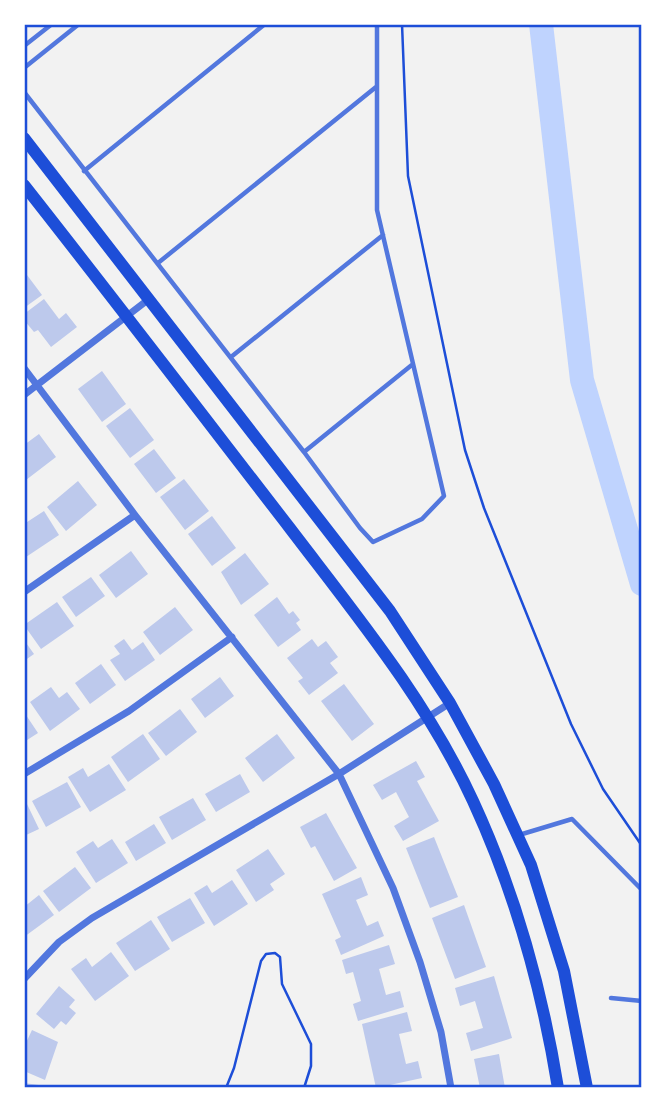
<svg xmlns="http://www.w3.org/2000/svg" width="666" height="1112" font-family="Barlow,sans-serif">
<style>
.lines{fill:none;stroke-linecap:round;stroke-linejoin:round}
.river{stroke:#bfd3fe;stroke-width:24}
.building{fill:#bdc9ec}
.path{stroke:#1d4ed8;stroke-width:2.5}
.service{stroke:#5277de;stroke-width:4.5}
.minor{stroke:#5277de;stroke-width:7}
.secondary{stroke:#1d4ed8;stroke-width:12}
.neatline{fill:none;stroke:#1d4ed8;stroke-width:2.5}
</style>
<rect width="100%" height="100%" fill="#f2f2f2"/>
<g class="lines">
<path class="river" d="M541,24L582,380L642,584"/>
</g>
<path class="building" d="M27,275L42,295L24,308V277Z
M44,299L59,319L66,313L77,327L51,347L38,330L34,332L24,320V314Z
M102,371L126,404L102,422L78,389Z
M130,408L154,440L130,458L106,426Z
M39,434L56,457L26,480L24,445Z
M154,449L176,478L156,493L134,464Z
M184,479L209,511L185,530L160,497Z
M78,481L97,505L66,531L47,507Z
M44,511L59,535L26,557L24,524Z
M212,516L236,548L212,566L188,534Z
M131,551L148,574L116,598L99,575Z
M245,553L269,584L241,605L221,572Z
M91,577L105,596L76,617L62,597Z
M277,597L289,614L293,611L300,620L296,623L301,630L278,647L254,615Z
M57,602L74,626L41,649L24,625Z
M175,607L193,630L160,655L143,632Z
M124,639L132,650L143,642L155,660L125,681L110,660L120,654L114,646Z
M312,639L318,647L326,641L338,657L330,663L338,673L309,695L298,681L303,678L287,658Z
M24,640L34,654L24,661Z
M101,664L116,685L90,704L75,683Z
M220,677L234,696L205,718L191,699Z
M344,684L374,724L352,741L321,701Z
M51,687L59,698L67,692L80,709L50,731L30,702Z
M180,709L197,732L166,756L148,733Z
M24,712L38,733L24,742Z
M143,734L160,759L128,782L111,757Z
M277,734L295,758L263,782L245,758Z
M416,761L425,777L417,781L439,821L403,841L394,826L409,817L396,792L382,800L373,785Z
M109,764L126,790L90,812L68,777L83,768L88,777Z
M240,774L250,792L216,812L205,794Z
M67,782L81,807L46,827L32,801Z
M193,798L206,820L172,840L159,817Z
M27,804L39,829L24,836V805Z
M326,813L357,868L334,881L315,846L311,848L300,827Z
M154,824L166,843L136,861L125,842Z
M434,837L458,897L430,908L406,848Z
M112,839L128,863L96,883L76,852L93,841L98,848Z
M268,849L285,874L270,884L274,890L256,902L236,870Z
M75,867L91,888L59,912L43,891Z
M361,877L368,895L356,900L367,926L378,921L384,936L341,955L335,940L341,937L322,894Z
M232,880L248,904L214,926L194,893L207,885L212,893Z
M39,895L54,915L24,937V907Z
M190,898L205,923L172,942L157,917Z
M464,905L486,967L455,979L432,918Z
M151,920L170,949L135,971L116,943Z
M389,945L395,964L379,969L386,995L400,991L404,1007L358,1021L353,1004L361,1001L353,972L346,974L342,960Z
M111,952L129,976L95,1001L71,969L86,958L92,967Z
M494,976L512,1038L471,1051L466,1033L483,1028L475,1001L460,1006L455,988Z
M59,986L75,1000L69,1007L76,1013L66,1025L61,1021L54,1029L36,1014Z
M407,1012L412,1031L399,1034L406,1064L418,1061L422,1078L376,1088L362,1024Z
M32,1030L58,1042L45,1080L24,1071V1047Z
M499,1054L505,1088H480L474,1059Z
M24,1083L46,1086V1088H24Z"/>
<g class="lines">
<path class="path" d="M402,24L408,176L465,450L484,508L571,724L603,789L642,846
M226,1088L234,1068L261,961L266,954L275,953L280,957L282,984L311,1044V1066L304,1088"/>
<path class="service" d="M24,46L52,24
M24,68L79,24
M24,92L304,452L360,528L373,542L422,519L444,496L377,210V24
M84,171L265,24
M158,263L376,87
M231,357L383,235
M304,452L413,364
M519,835L572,819L642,890
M611,998L642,1001"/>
<path class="minor" d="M24,368L135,515L339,774L393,888L420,962L441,1032L451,1088
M24,395L149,299
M24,592L135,515
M24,774L129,711L232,637
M24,979L59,942L92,918L339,774L450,703"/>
<path class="secondary" d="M24,138L390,611L450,703L494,784L531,865L564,971L587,1088
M24,185C113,298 201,413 289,527C356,615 427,701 473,801C515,892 542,989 558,1088"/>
</g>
<rect width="666" height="1112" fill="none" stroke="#ffffff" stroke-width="52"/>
<rect x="26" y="26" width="614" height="1060" class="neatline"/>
</svg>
